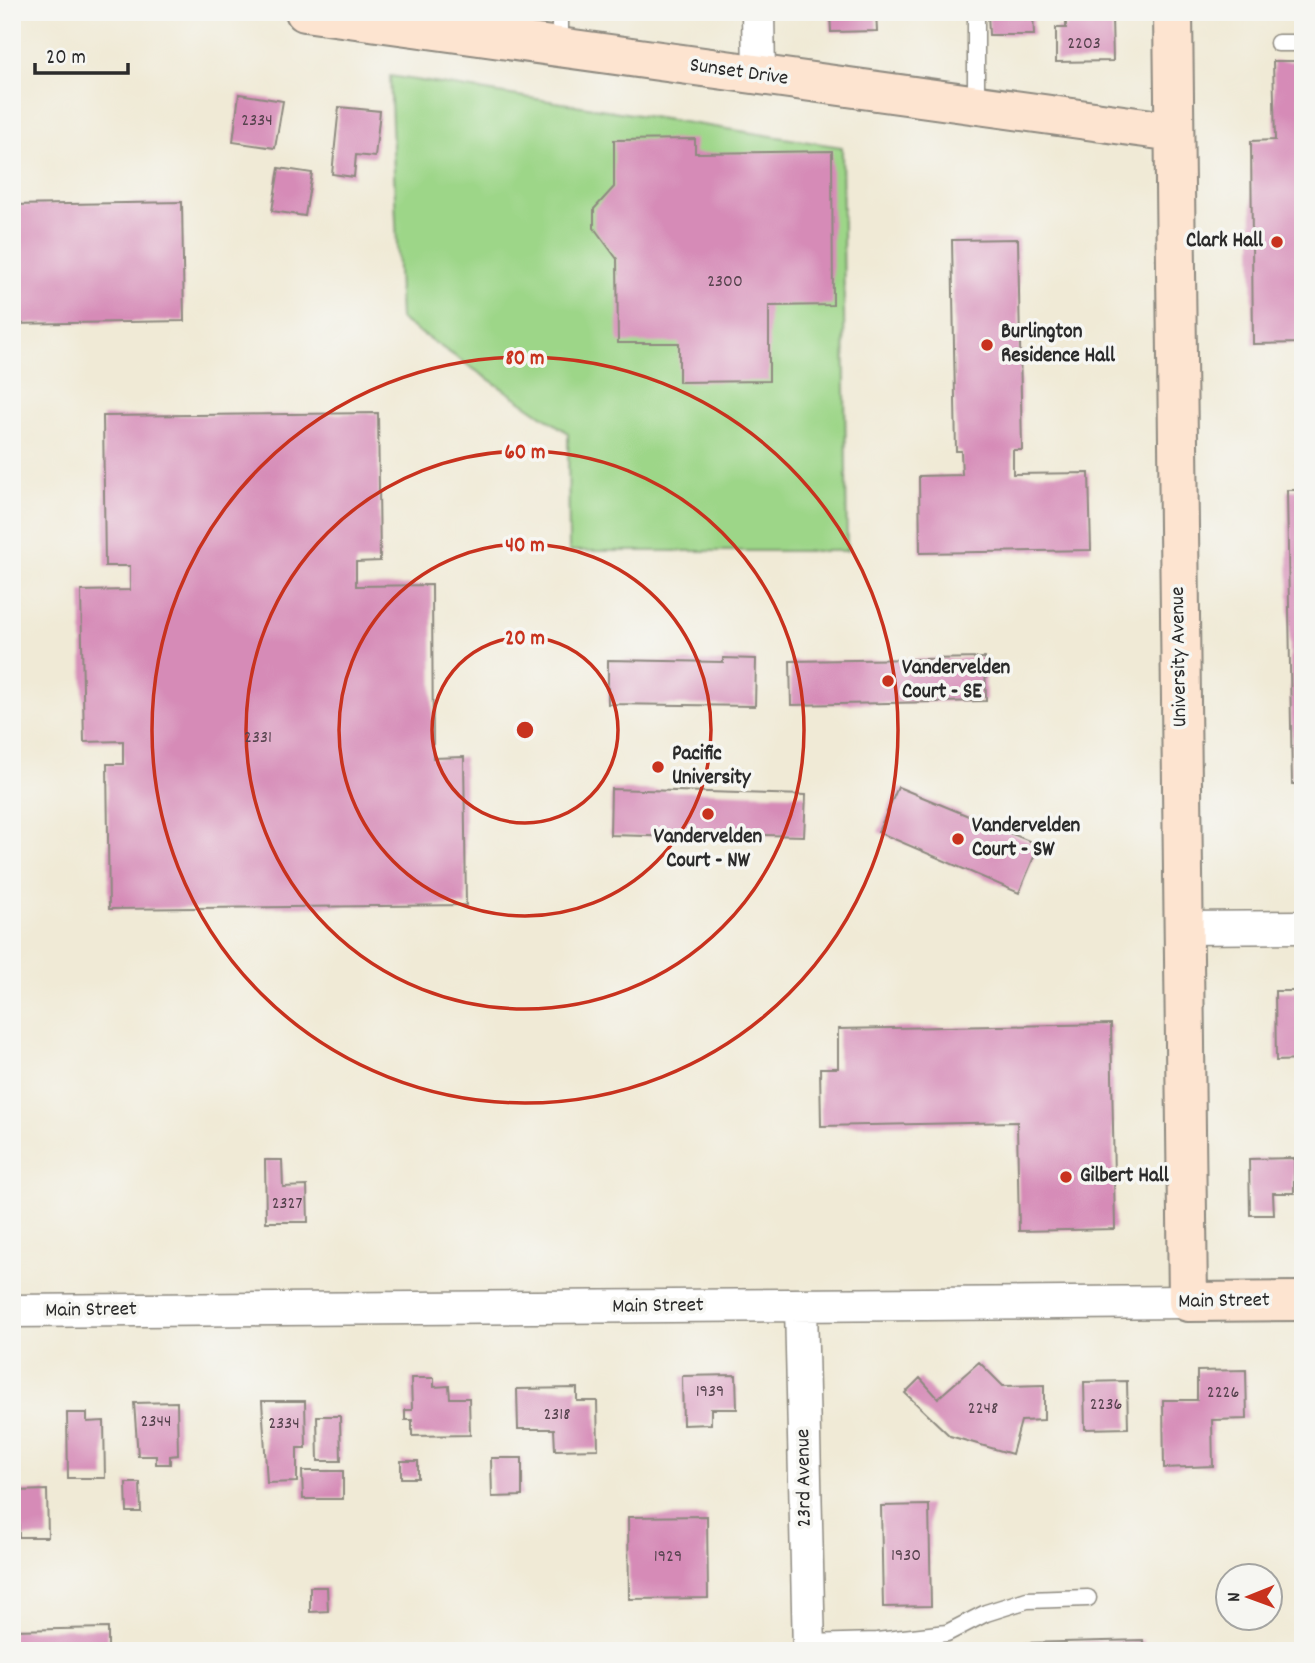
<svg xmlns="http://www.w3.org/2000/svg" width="1315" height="1663" font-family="Dekko,sans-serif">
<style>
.green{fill:#9dd688;stroke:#64805a;stroke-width:2}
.building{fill:#d68bb7}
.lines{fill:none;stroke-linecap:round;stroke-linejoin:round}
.lane-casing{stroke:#8e8a80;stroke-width:19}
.street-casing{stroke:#8e8a80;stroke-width:35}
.secondary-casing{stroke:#8e8a80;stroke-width:42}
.lane{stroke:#fff;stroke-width:16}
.street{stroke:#fff;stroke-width:32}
.secondary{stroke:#fde4d0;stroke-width:38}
.ring{fill:none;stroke:#c8321e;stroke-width:3.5}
.poi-dot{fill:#c8321e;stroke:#f6f6f2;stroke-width:2.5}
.labels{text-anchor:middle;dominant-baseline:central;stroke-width:7;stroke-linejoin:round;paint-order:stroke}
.number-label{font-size:18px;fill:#56434e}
.street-label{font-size:21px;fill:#2b2b2b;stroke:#f6f6f2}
.poi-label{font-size:21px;font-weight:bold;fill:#2b2b2b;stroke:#f6f6f2;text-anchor:start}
.centre{fill:#c8321e;stroke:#f6f6f2;stroke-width:3.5}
.ring-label{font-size:21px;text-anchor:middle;font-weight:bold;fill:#c8321e;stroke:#f6f6f2;stroke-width:7;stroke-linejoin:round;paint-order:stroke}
</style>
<rect width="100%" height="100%" fill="#f6f6f2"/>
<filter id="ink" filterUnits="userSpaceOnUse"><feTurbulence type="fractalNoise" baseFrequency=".0143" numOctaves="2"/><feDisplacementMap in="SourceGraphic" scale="14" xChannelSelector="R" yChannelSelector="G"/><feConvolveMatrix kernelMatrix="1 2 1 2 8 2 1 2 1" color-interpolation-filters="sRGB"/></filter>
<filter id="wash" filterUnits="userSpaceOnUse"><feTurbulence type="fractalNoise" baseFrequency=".00686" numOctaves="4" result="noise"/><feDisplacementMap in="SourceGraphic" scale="28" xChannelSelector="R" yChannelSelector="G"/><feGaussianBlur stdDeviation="1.57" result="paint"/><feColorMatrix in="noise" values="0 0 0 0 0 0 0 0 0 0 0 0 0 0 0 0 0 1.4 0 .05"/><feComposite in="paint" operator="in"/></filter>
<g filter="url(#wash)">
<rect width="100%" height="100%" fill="#f0ead6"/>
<path class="green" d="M390,76L842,147L847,551H569L568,433L400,319Z"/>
<g id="blocks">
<path class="building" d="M830,12H876L877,31L831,32Z
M988,12H1033L1034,35H989Z
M1112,17L1113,61L1056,62V28H1066V18Z
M1273,61H1303V343L1253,344L1251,141L1275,140Z
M239,94L283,101L275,148L233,142Z
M339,107L380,111L375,157L356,155L354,177L332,174Z
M695,139V153L832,151L833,305L769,306V381L679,382V343H618L617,259L594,228V209L614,187V140Z
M279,168L312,173L305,216L272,211Z
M182,202L184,321L12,324V205Z
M1018,239L1022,450H1013V474L1089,473L1091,550L920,553L919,476L962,475L961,451H956L952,240Z
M378,413L380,561L356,562V586L432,585L433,758L464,757L466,905L109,909L107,764H123V741L84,742L81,591L130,590V566H105L103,416Z
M1287,490H1303V784H1292Z
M723,658L756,659L755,706L608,704V660L723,662Z
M985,658L986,701L791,705L790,661Z
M898,787L1039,845L1019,893L878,832Z
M611,789L806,795L804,836L721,834V838L610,835Z
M1275,991H1303V1060L1276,1061Z
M1111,1024L1115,1229L1019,1231L1017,1122L821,1126L820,1068H838V1029Z
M1294,1158V1193H1273L1274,1215H1250L1249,1159Z
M265,1160H282L283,1187L307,1186L308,1222H266Z
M979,1362L1003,1386L1044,1385V1420L1021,1421L1012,1454L950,1436L905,1393L920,1378L938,1398Z
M1246,1370L1247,1419L1212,1420L1213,1466L1164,1468L1163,1400H1197V1371Z
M736,1375L737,1409H711V1424L683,1425L682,1376Z
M411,1378H434V1387L449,1386L450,1398H469L470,1435L412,1436V1420H405V1410H412Z
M1127,1381L1128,1428L1085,1429L1084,1382Z
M577,1388V1401H597L598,1449L555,1450L554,1429H518L517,1389Z
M262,1401H305L306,1448H297V1482L267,1483Z
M177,1402L178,1455L170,1456V1464H156V1456H138L134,1403Z
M67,1413H87V1422L104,1421L105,1478H68Z
M317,1416H340L341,1461H318Z
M491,1458H522V1496L492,1497Z
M401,1461H418V1478H401Z
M302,1471H343V1499H303Z
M126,1483H140L141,1512H127Z
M47,1490L48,1537H19L18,1491Z
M929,1505L931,1606L883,1607L881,1506Z
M707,1516L708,1598L629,1599L628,1517Z
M310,1587H327L328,1611L310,1612Z
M108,1628V1651H12V1630Z
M1143,1640L1144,1651H1024V1643Z
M744,1647V1651H681V1648Z"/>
</g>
</g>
<g filter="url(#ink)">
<use href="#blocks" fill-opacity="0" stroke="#8e8a80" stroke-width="2"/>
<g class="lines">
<g class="lane-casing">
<path id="lane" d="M560,12V48
M976,12V104
M1278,43H1303
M809,1643L877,1641L947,1633L986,1613L1027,1600L1088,1598"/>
</g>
<g class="street-casing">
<path id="street" d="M758,12L759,76
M1184,928L1303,927
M801,1306L809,1651
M12,1311L1188,1302"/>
</g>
<g class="secondary-casing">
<path id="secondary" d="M305,12L1174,132
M1173,12L1188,1302L1303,1301"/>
</g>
<use href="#lane" class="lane"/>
<use href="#street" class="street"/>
<use href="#secondary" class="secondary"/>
</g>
</g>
<g class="ring">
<circle cx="525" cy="730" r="93"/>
<circle cx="525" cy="730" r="186"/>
<circle cx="525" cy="730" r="279"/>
<circle cx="525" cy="730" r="373"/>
</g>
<g class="poi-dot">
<circle cx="1277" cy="242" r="7"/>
<circle cx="987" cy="345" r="7"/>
<circle cx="888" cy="681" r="7"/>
<circle cx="658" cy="767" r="7"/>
<circle cx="708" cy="814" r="7"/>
<circle cx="958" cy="839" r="7"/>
<circle cx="1066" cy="1177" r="7"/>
</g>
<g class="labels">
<g class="number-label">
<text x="1084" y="44">2203</text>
<text x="257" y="121">2334</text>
<text x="725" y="282">2300</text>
<text x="258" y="738">2331</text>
<text x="287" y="1204">2327</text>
<text x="710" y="1392">1939</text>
<text x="1223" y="1393">2226</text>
<text x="1106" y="1405">2236</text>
<text x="983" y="1409">2248</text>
<text x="557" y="1415">2318</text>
<text x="156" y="1422">2344</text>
<text x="284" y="1424">2334</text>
<text x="906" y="1556">1930</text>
<text x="668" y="1557">1929</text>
</g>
<g class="street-label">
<text transform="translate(739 73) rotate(8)">Sunset Drive</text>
<text transform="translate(1180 657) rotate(-91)">University Avenue</text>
<text transform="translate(1224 1302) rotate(-1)">Main Street</text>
<text transform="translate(658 1307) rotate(-1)">Main Street</text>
<text transform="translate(91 1311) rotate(-1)">Main Street</text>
<text transform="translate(805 1478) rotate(-91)">23rd Avenue</text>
</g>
<g class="poi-label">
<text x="1263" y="242" text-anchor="end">Clark Hall</text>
<text x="1001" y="333">Burlington<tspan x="1001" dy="24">Residence Hall</tspan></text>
<text x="902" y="669">Vandervelden<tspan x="902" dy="24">Court - SE</tspan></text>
<text x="672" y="755">Pacific<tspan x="672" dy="24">University</tspan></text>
<text x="972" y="827">Vandervelden<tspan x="972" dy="24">Court - SW</tspan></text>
<text x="708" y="838" text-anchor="middle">Vandervelden<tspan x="708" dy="24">Court - NW</tspan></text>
<text x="1080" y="1177">Gilbert Hall</text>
</g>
</g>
<circle cx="525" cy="730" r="10" class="centre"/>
<g class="ring-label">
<text x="525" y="364">80 m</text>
<text x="525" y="458">60 m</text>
<text x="525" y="551">40 m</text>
<text x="525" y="644">20 m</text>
</g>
<rect width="1315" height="1663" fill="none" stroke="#f6f6f2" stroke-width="42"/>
<g transform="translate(1249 1597) rotate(269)"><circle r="33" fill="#f6f6f2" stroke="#a5a5a2" stroke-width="2"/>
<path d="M0-5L12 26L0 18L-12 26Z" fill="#c8321e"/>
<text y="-10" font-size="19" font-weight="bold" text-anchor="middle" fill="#2b2b2b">N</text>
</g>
<path d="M35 63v10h93v-10" fill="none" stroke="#2b2b2b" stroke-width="3.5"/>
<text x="46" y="63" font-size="21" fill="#2b2b2b" stroke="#f6f6f2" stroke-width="5" paint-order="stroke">20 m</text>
</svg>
